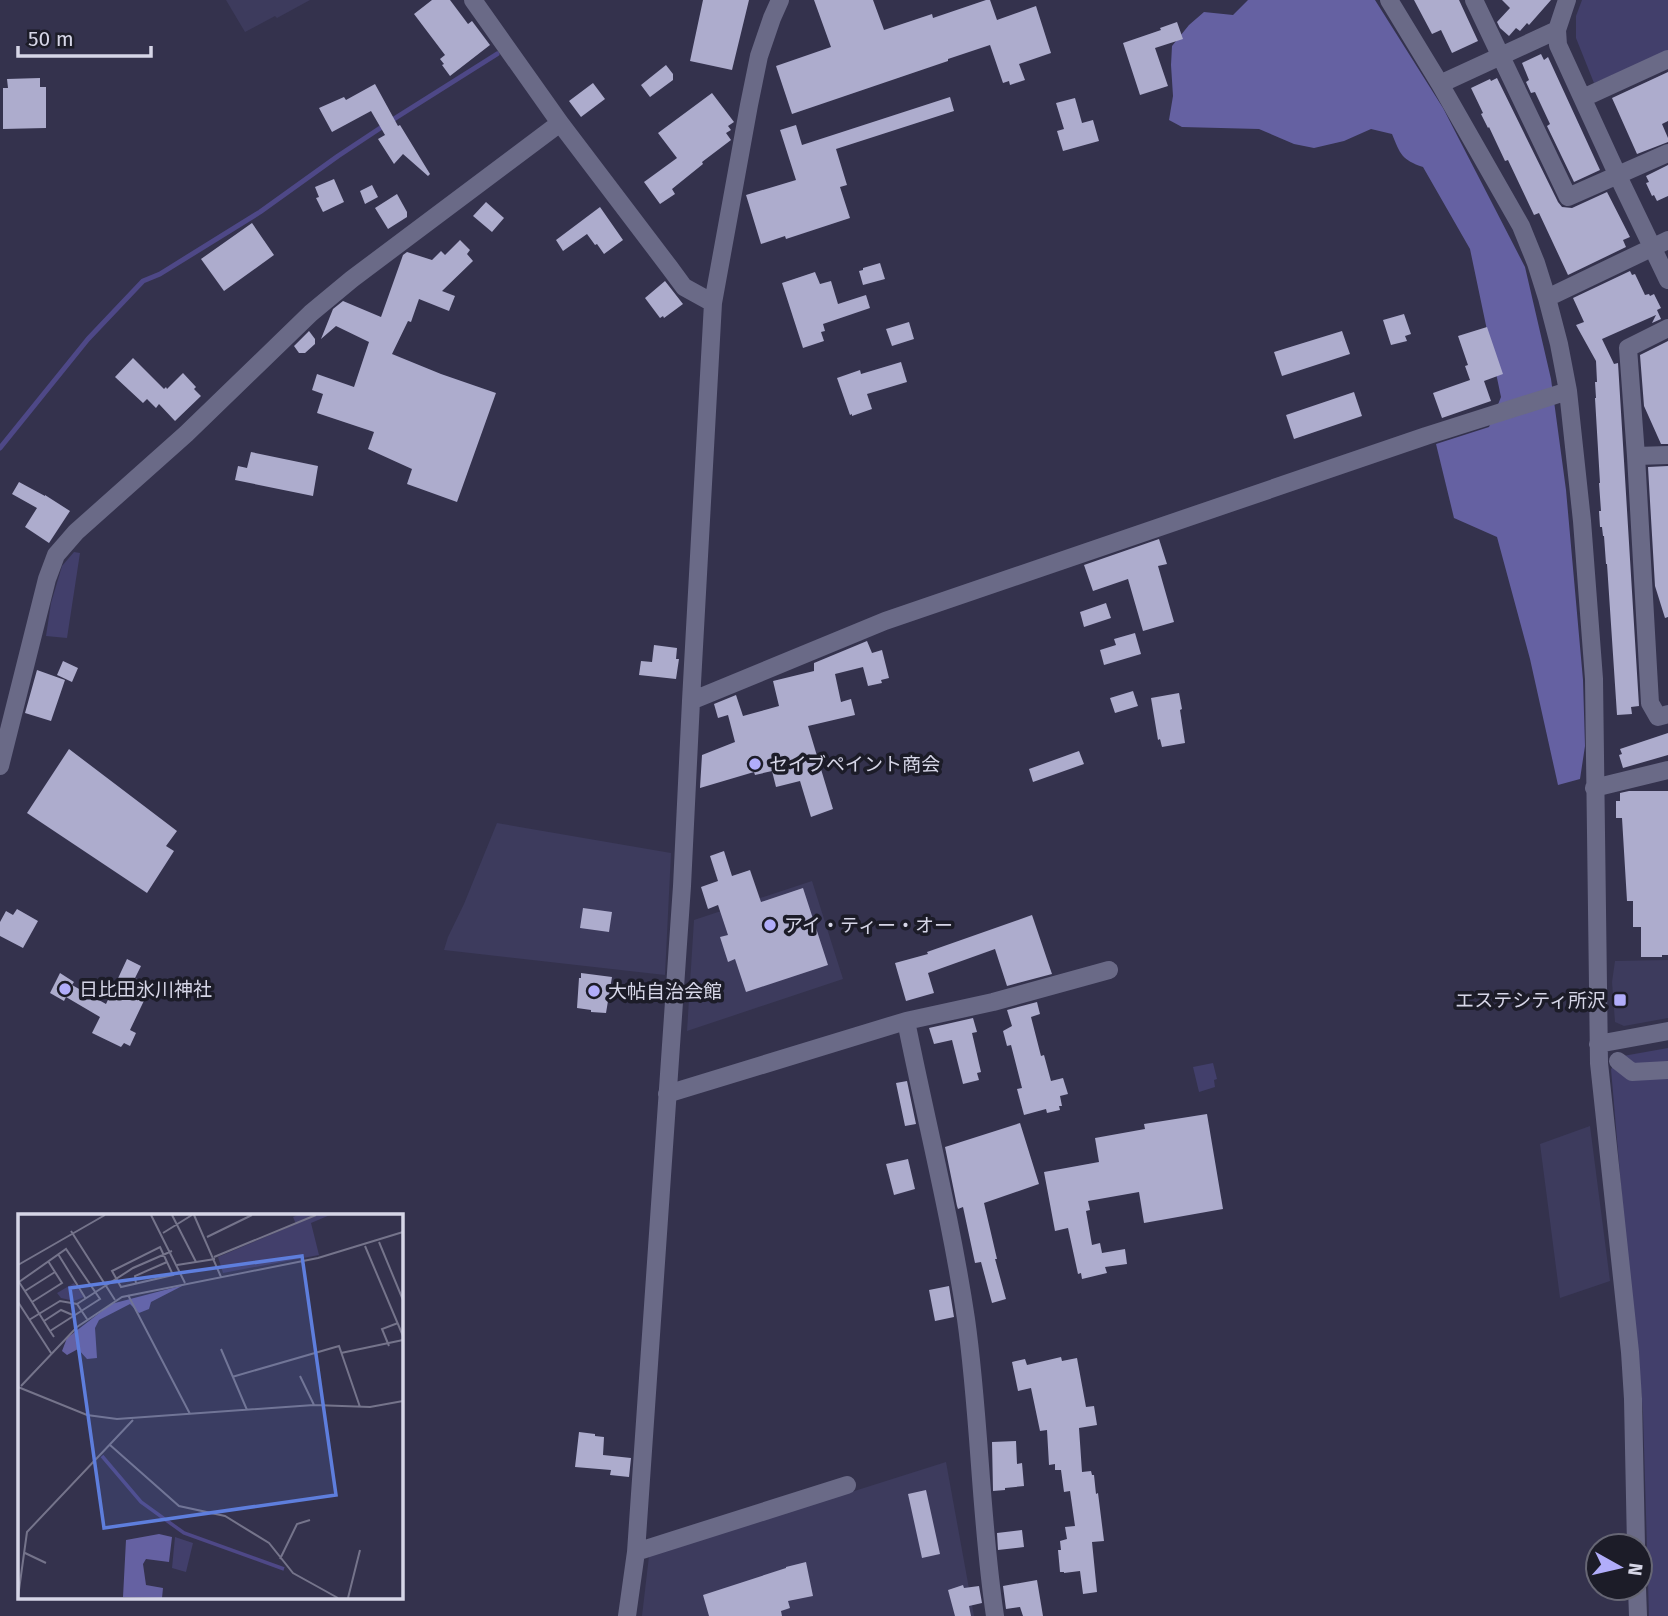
<svg xmlns="http://www.w3.org/2000/svg" width="1668" height="1616" font-family="'Fira Sans','Noto Sans JP',sans-serif">
<style>
.built{fill:#3d3b5d}
.green{fill:#423f6b}
.forest{fill:#6561a2}
.lines{fill:none;stroke-linecap:round;stroke-linejoin:round}
.stream{stroke:#4e4887;stroke-width:5}
.building{fill:#adaccd}
.minor{stroke:#6a6a87;stroke-width:18}
.poi-dot{fill:#b1adfa;stroke:#1c1c28;stroke-width:2.5}
.labels{text-anchor:middle;dominant-baseline:central;stroke-width:7;stroke-linejoin:round;paint-order:stroke}
.poi-label{font-size:19px;fill:#d6d6e7;stroke:#1c1c28;text-anchor:start}
.inset-river{fill:none;stroke:#4e4887;stroke-width:3.5}
.inset-road{fill:none;stroke:#75748b;stroke-width:2}
.view{fill:#5e7edd;fill-opacity:0.15;stroke:#5e7edd;stroke-width:3.5}
.inset-edge{fill:none;stroke:#d6d6e7;stroke-width:3.5}
</style>
<rect width="100%" height="100%" fill="#34324d"/>
<path class="built" d="M226,0H310L277,18L275,16L245,32Z
M497,823L671,853L665,975L444,950L448,937L464,904Z
M812,881L843,979L687,1031L694,920Z
M1668,960V1018L1624,1026L1615,1022L1612,982L1615,961Z
M1590,1126L1610,1281L1560,1298L1540,1144Z
M946,1462L974,1616H642L649,1556Z"/>
<path class="green" d="M1582,0H1668V51L1594,83L1576,38V16Z
M74,552L80,553L67,638L46,636L51,603L62,566Z
M1668,1048V1616H1649L1643,1412L1636,1332L1626,1245L1611,1069L1623,1056Z
M1213,1063L1217,1079L1214,1080L1215,1087L1199,1092L1193,1067Z"/>
<path class="forest" d="M1248,0H1375L1443,108L1525,267L1551,379L1566,490L1583,680L1585,746L1580,779L1558,785L1530,659L1497,537L1454,518L1436,444L1489,427L1501,397L1470,249L1423,167C1402,160 1400,154 1392,134L1371,129L1344,141L1314,148L1294,144L1259,129L1182,127L1169,120L1173,96L1171,65L1172,46L1189,25L1204,12L1233,15Z"/>
<g class="lines">
<path class="stream" d="M0,448L88,339L143,281L160,274L260,212L338,156L397,117L497,54"/>
</g>
<path class="building" d="M432,0H450L468,24L472,21L490,45L450,76L442,65L444,64L440,59L445,55L414,14Z
M703,0H749L732,70L690,61Z
M814,0H873L884,30L932,14L933,18L986,0H990L997,20L1036,6L1051,53L1019,64L1025,80L1010,85L1009,81L1003,83L990,45L948,59V61L792,114L776,66L831,47Z
M1414,0H1459L1478,41L1452,53L1441,30L1432,34Z
M1502,0H1551L1529,25L1527,23L1520,31L1516,28L1509,36L1500,28L1497,22L1510,8Z
M1177,22L1183,39L1155,48L1168,86L1140,95L1123,43L1161,30L1160,28Z
M1541,54L1544,60L1548,57L1600,170L1574,182L1547,126L1550,124L1535,92L1531,93L1526,82L1529,80L1522,63Z
M666,65L673,74V80L650,97L641,85Z
M1668,72V121L1662,124L1668,138V142L1637,154L1612,98Z
M40,78V87H46V128L3,129V88H8L7,79Z
M1497,78L1558,202L1562,207L1572,208L1607,192L1630,237L1623,240L1626,247L1568,275L1539,213L1534,215L1508,160L1505,161L1489,127L1488,128L1481,114L1483,113L1471,88L1490,79L1491,81Z
M593,83L605,99L581,117L569,101Z
M375,84L398,126L400,125L430,174L428,176L403,154L394,164L378,139L385,135L371,111L332,132L319,108L344,97L346,100Z
M712,93L734,122L728,126L731,130L726,133L731,140L702,162L703,164L672,189L675,194L660,204L644,182L677,158L658,133Z
M950,97L954,111L836,149L847,185L840,187L850,218L786,239L785,236L761,244L746,195L796,180L780,130L796,125L802,145Z
M1075,98L1082,123L1093,120L1099,141L1063,151L1057,131L1064,129L1056,103Z
M1668,165V196L1657,201L1654,195L1652,196L1646,183L1649,182L1646,176Z
M334,179L344,202L323,212L316,198L319,197L315,187Z
M372,185L378,197L365,204L360,191Z
M397,194L407,212V217L388,229L375,208Z
M486,202L504,218L492,232L473,216Z
M600,207L623,240L604,254L597,244L595,245L587,234L563,251L556,240Z
M252,223L274,255L224,291L201,259Z
M460,240L470,250L467,254L473,261L442,291L455,296L449,311L419,299L411,322L408,321L392,354L441,374L496,393L457,502L407,484L412,469L368,449L374,432L317,413L323,394L312,390L317,374L354,387L369,342L336,326L321,339L333,309L343,301L381,317L403,255L407,252L432,260L441,251L445,255Z
M880,263L885,279L863,285L859,271L863,270V268Z
M1630,271L1632,275L1635,274L1645,295L1649,294L1650,296L1654,294L1661,308L1657,310L1661,319L1652,323L1656,315L1602,339L1614,364L1618,363L1639,706L1631,707L1632,714L1617,715L1607,564H1606L1604,536H1603L1602,527H1600L1599,511H1601L1599,483H1600L1595,398H1596L1595,382H1597L1596,361L1576,325L1584,322L1573,298Z
M815,272L820,284L831,281L838,304L866,295L870,308L823,324L825,331L821,332L824,341L803,348L782,283Z
M665,281L683,304L664,318L663,316L660,318L645,298Z
M1404,314L1411,334L1405,336L1407,341L1391,345L1383,320Z
M909,322L914,339L892,346L886,329Z
M1487,327L1503,374L1484,381L1491,401L1442,418L1433,393L1470,380L1465,366L1468,365L1458,336Z
M309,331L315,339V344L305,353H299L294,346Z
M1342,331L1350,354L1282,376L1274,352Z
M1668,341V444H1661L1644,406L1640,355Z
M133,358L164,389L166,387L167,389L183,373L196,387L194,389L201,396L175,421L159,404L156,408L147,399L143,403L115,377Z
M901,362L907,382L867,394L872,409L852,416V414L850,415L837,378L860,370L861,374Z
M1354,392L1362,416L1294,439L1286,415Z
M251,452L318,466L313,496L235,480L238,466L247,468Z
M1668,466V617L1665,618L1655,586L1648,467Z
M19,482L45,496V495L70,511L49,543L25,527L37,508L12,494Z
M1159,539L1167,564L1158,566L1174,622L1143,631L1128,579L1093,591L1084,565Z
M1106,603L1111,618L1084,627L1080,612Z
M1135,633L1141,654L1104,665L1100,650L1116,645L1114,639Z
M867,641L872,653L882,650L889,678L881,680L882,683L868,686L863,667L835,674L841,702L851,699L855,715L808,726L833,809L811,817L800,781L776,787L772,771L755,775L754,772L700,788L702,755L735,742L728,715L718,718L714,704L736,695L743,716L779,706L773,681L814,671V663Z
M654,645L677,648L676,659H679L676,679L639,675L641,661L652,662Z
M63,661L78,668L72,682L57,675Z
M37,670L65,680L51,721L25,713Z
M1133,691L1138,706L1115,713L1110,698Z
M1179,693L1182,709L1180,710L1185,743L1162,747L1160,739L1158,740L1151,698Z
M1668,733V755L1623,768L1619,755L1622,754L1620,749Z
M69,749L177,831L166,846L174,851L147,893L27,813Z
M1079,751L1084,764L1033,782L1029,769Z
M1629,791H1668V955H1662V957H1641V927H1633V901H1627L1622,818H1616V801H1620V793Z
M724,851L732,876L750,870L761,902L803,888L828,965L746,992L735,959L728,962L720,937L728,935L718,905L708,909L701,887L718,881L710,856Z
M583,908L612,912L609,932L580,928Z
M17,909L38,921L23,948L0,936V922L6,911L13,915Z
M1032,915L1052,974L1007,986L995,949L928,973L934,993L906,1001L895,963L928,954L927,952Z
M127,959L141,966L135,978L151,986L130,1030L136,1033L130,1046L124,1043L121,1047L92,1033L100,1017L66,997L64,1001L50,993L60,973L74,982L72,985L106,1004Z
M581,973L612,977L606,1013L591,1012V1010L577,1008L579,978H581Z
M1037,1002L1040,1014L1031,1017L1041,1056L1044,1055L1051,1081L1063,1078L1068,1094L1060,1096L1062,1106H1059L1060,1110L1047,1113L1046,1109L1024,1115L1017,1089L1022,1088L1011,1045L1007,1046L1003,1031L1012,1026L1007,1010Z
M973,1018L977,1032L972,1033L981,1072L977,1073L979,1080L963,1084L952,1040L934,1044L929,1028Z
M907,1081L916,1124L905,1126L896,1083Z
M1207,1114L1223,1209L1144,1223L1139,1192L1088,1201L1090,1210L1086,1211L1092,1245L1100,1243L1102,1253L1125,1249L1127,1264L1105,1267L1107,1273L1082,1279L1081,1273L1078,1274L1068,1228L1055,1231L1044,1172L1099,1162L1095,1138L1145,1129L1144,1124Z
M1020,1123L1039,1184L984,1203L997,1259H995L1006,1299L992,1303L981,1262L975,1263L963,1207L958,1209L957,1206L945,1147Z
M908,1159L915,1189L894,1195L886,1164Z
M949,1286L954,1317L935,1321L929,1290Z
M1061,1357L1062,1361L1077,1358L1086,1407L1094,1406L1097,1425L1079,1428L1082,1472L1091,1471L1092,1475H1094L1096,1494L1098,1493L1104,1541L1092,1542L1097,1592L1083,1594L1080,1571L1064,1573V1572H1060L1058,1550H1061L1060,1541L1067,1539L1065,1527L1075,1526L1070,1491L1064,1492L1061,1470H1055V1464L1049,1465L1047,1430L1040,1431L1031,1388L1018,1391L1012,1362L1025,1359L1027,1365Z
M579,1432L595,1434V1436L604,1437L603,1455L631,1458L629,1477L610,1475L611,1470L575,1467Z
M1016,1441L1017,1464L1022,1463L1024,1486L1005,1488V1490L993,1491L992,1442Z
M926,1490L940,1554L922,1558L908,1494Z
M1022,1530L1024,1547L998,1550L997,1533Z
M806,1562L813,1596L788,1601L790,1608L781,1611L782,1616H709L703,1595L786,1568V1567Z
M1037,1580L1043,1616H1023L1020,1607L1006,1609L1003,1586Z
M963,1585L964,1588L979,1586L982,1603L969,1606L971,1616H955L948,1590Z"/>
<g class="lines">
<path class="minor" d="M473,0L560,123L670,268L684,287L713,303
M1389,0L1440,84L1521,226L1536,263L1547,298L1559,344L1568,391L1582,521L1594,679L1599,1063L1630,1352L1633,1399L1636,1546
M1474,0L1568,197L1668,153
M1557,30L1558,45L1618,176L1668,280
M1440,84L1557,30L1567,0
M1583,98L1668,59
M1547,298L1668,240
M1668,328L1628,348L1636,456L1650,703L1658,717L1668,714
M1636,456L1668,455
M691,701L885,621L1426,436L1568,391
M0,766L47,579L56,555L76,532L186,434L311,313L352,279L560,123
M1594,788L1668,770
M906,1021C926,1120 951,1219 966,1319C980,1417 980,1517 995,1616
M1598,1044L1668,1031
M1618,1061L1632,1072L1668,1070
M667,1094L906,1021L993,1002L1109,970
M636,1552L847,1485
M1637,1588L1638,1616
M627,1616L636,1552L682,886L691,701L713,303L749,105L759,56L772,18L780,0"/>
</g>
<g class="poi-dot">
<circle cx="755" cy="764" r="7"/>
<circle cx="770" cy="925" r="7"/>
<circle cx="65" cy="989" r="7"/>
<circle cx="594" cy="991" r="7"/>
<rect x="1613" y="993" width="14" height="14" rx="3.5"/>
</g>
<g class="labels">
<g class="poi-label">
<text x="769" y="764">セイブペイント商会</text>
<text x="784" y="925">アイ・ティー・オー</text>
<text x="79" y="989">日比田氷川神社</text>
<text x="608" y="991">大帖自治会館</text>
<text x="1606" y="1000" text-anchor="end">エステシティ所沢</text>
</g>
</g>
<g transform="translate(18 1214)">
<rect width="385" height="385" fill="#34324d"/>
<path d="M280,1H312L293,9L301,41L205,59L200,43L278,10L275,3ZM56,69L66,83L56,87L43,84L39,79ZM157,323L175,329L168,358L154,354Z" fill="#423f6b"/>
<path d="M166,71L133,88L131,95L121,99L112,90L81,106L77,114L79,144L69,145L60,135L49,141L44,137L49,124L93,90ZM141,320L154,323L151,348L128,345L125,350L128,371L145,374L144,384L105,383L108,326Z" fill="#6561a2"/>
<path class="inset-river" d="M84,242L123,288L166,319L266,355"/>
<path class="inset-road" d="M133,1L167,69M154,1L178,48M176,1L203,63M53,17L97,86M145,19L174,1M189,23L234,1M361,28L385,86M347,32L385,122M142,33L155,61L103,73L94,57ZM40,40L68,85M196,43L298,1M0,51L87,1M159,51L197,45M118,70L117,62L149,48M7,77L37,58M110,81L172,200M0,88L33,139M14,88L44,69L30,47M59,90L115,54L154,37M11,106L42,87L59,90L69,105M26,107L43,96L57,102M32,117L82,85L48,35L1,68L14,88L32,117L36,123M371,132L364,115L380,109M203,135L229,196M323,139L385,126M282,162L296,191M214,163L321,132L342,193M3,172L59,113L104,83L300,44L385,18M0,173L69,201L99,205L296,191L352,193L385,187M92,231L161,292L207,302L251,329L275,359L320,384M7,339L28,349M262,345L279,310L292,306M0,383L9,318L115,206M330,384L342,336"/>
<path class="view" d="M284,42L318,281L86,314L52,74Z"/>
<rect width="385" height="385" class="inset-edge"/>
</g>
<g transform="translate(1619 1567) rotate(98)"><circle r="33" fill="#1c1c28" stroke="#666674" stroke-width="2"/>
<path d="M0-5L12 26L0 18L-12 26Z" fill="#b1adfa"/>
<text y="-10" font-size="19" font-weight="bold" text-anchor="middle" fill="#d6d6e7">N</text>
</g>
<path d="M18 46v10h133v-10" fill="none" stroke="#d6d6e7" stroke-width="3.5"/>
<text x="28" y="46" font-size="21" fill="#d6d6e7" stroke="#1c1c28" stroke-width="5" paint-order="stroke">50 m</text>
</svg>
